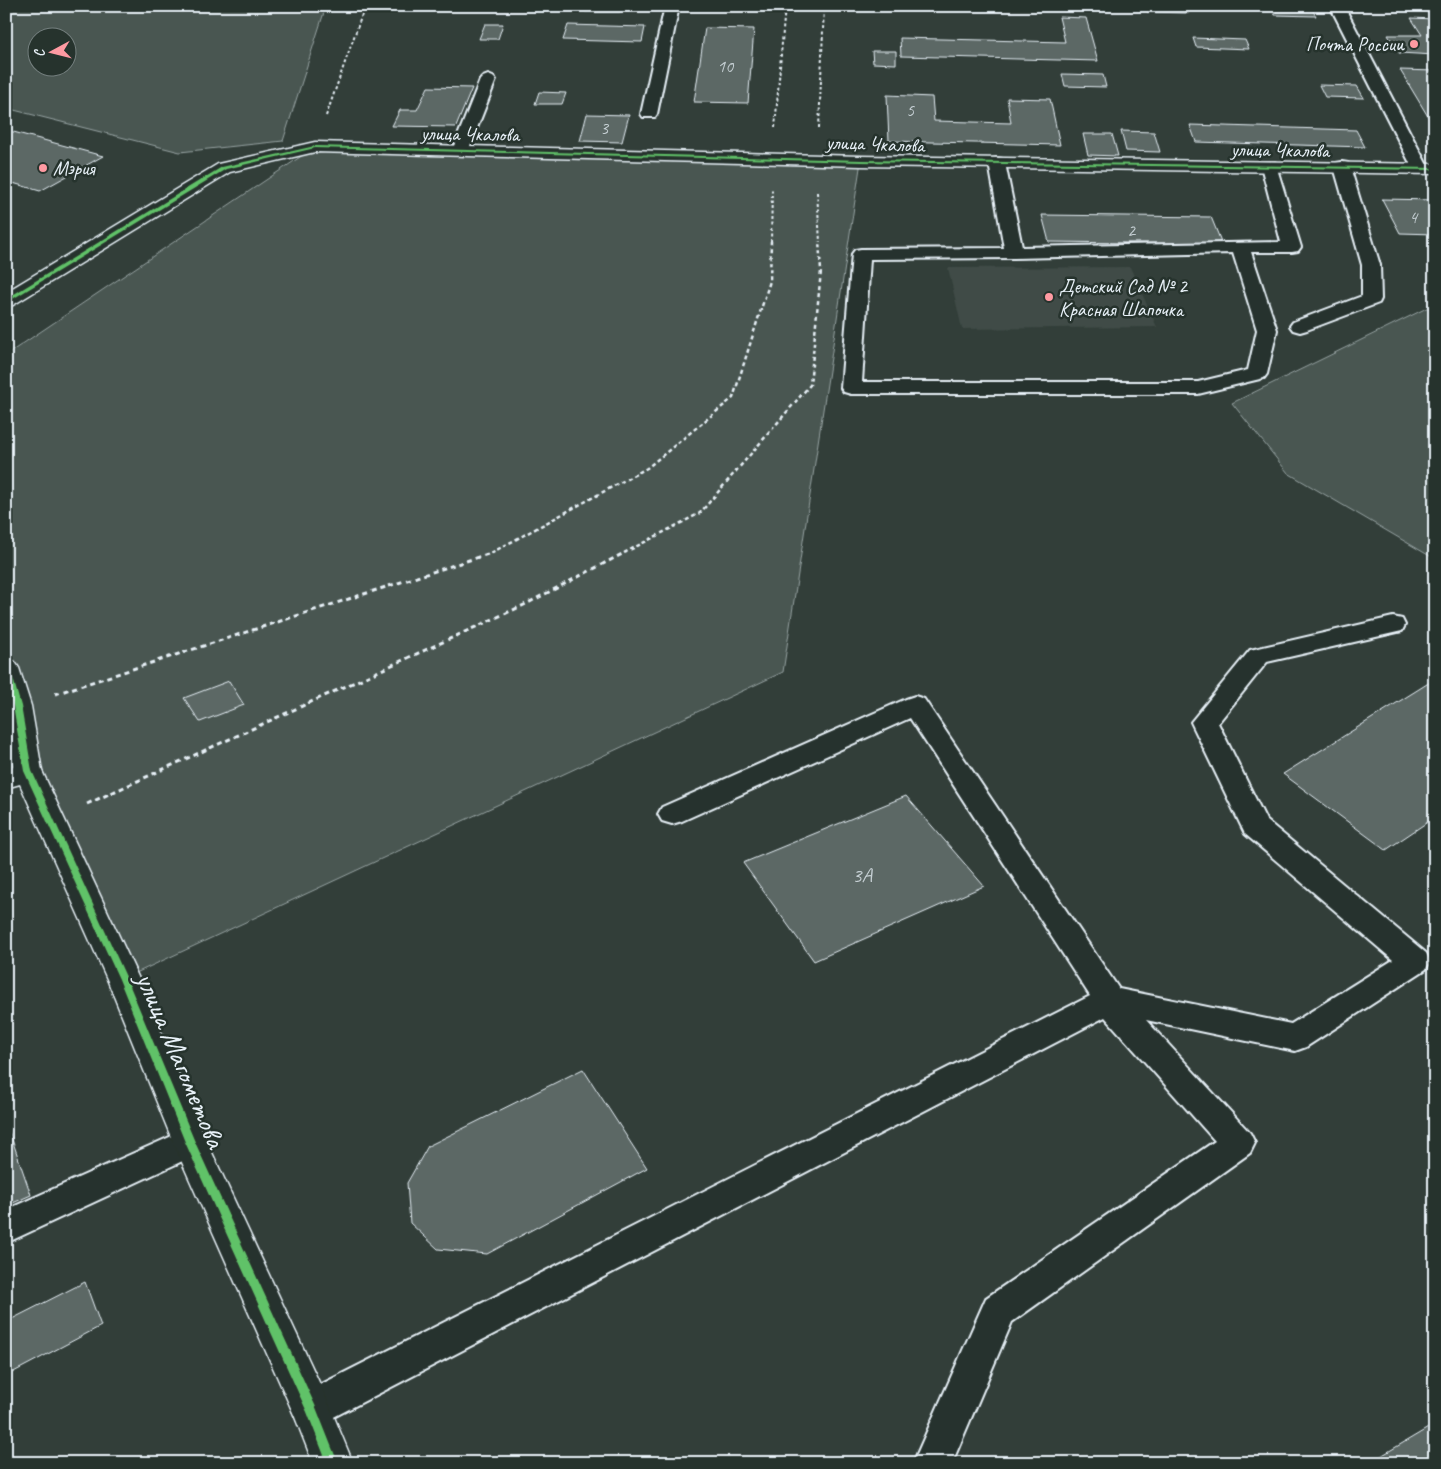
<svg xmlns="http://www.w3.org/2000/svg" width="1441" height="1469" font-family="Caveat,sans-serif">
<style>
.built{fill:#3f4b46}
.green{fill:#495651;stroke:#98a4a4;fill-rule:evenodd}
.building{fill:#5c6865;stroke:#e8f1f8}
.lines{fill:none;stroke-linecap:round;stroke-linejoin:round}
.lane-casing{stroke:#e8f1f8;stroke-width:4}
.street-casing{stroke:#e8f1f8;stroke-width:3}
.path-far2{stroke:#e8f1f8;stroke-width:2;stroke-dasharray:3 2.5;stroke-linecap:butt}
.path-far1{stroke:#e8f1f8;stroke-width:2.5;stroke-dasharray:4 3;stroke-linecap:butt}
.path{stroke:#e8f1f8;stroke-width:3;stroke-dasharray:5 4;stroke-linecap:butt}
.lane{fill:#26332d;fill-rule:evenodd}
.street{fill:#26332d;fill-rule:evenodd}
.cycleway-casing{stroke:#26332d;stroke-width:3}
.cycleway{fill:#61c268;fill-rule:evenodd}
.poi-dot{fill:#ff9aa2;stroke:#26332d;stroke-width:2}
.labels{text-anchor:middle;dominant-baseline:central;stroke-width:5;stroke-linejoin:round;paint-order:stroke}
.far-number-label{font-size:18px;fill:#c5cfd3}
.far-poi-label{font-size:20px;fill:#e8f1f8;stroke:#26332d;text-anchor:start}
.far-street-label{font-size:20px;fill:#e8f1f8;stroke:#26332d}
.number-label{font-size:21px;fill:#c5cfd3}
.near-street-label{font-size:29px;fill:#e8f1f8;stroke:#26332d}
</style>
<rect width="100%" height="100%" fill="#323e39"/>
<filter id="ink" filterUnits="userSpaceOnUse"><feTurbulence type="fractalNoise" baseFrequency=".02" numOctaves="2"/><feDisplacementMap in="SourceGraphic" scale="10" xChannelSelector="R" yChannelSelector="G"/><feConvolveMatrix kernelMatrix="1 2 1 2 8 2 1 2 1" color-interpolation-filters="sRGB"/></filter>
<g filter="url(#ink)">
<path class="built" d="M1130,267L1157,327L962,329L948,268Z"/>
<path class="green" d="M6,6H326L283,141L180,152L6,108ZM38,38H68V68H38Z
M315,147L861,161L783,672L123,979L28,771L6,668V355Z
M1435,304V559L1288,473L1232,403Z"/>
<path class="building" d="M587,6H622L620,12H585Z
M1145,6H1186L1189,13L1147,12Z
M1271,6H1310L1316,16L1275,15Z
M1422,6H1435V13H1427Z
M1059,17L1086,18L1098,61L901,56L900,38L1065,42Z
M1411,18L1435,19V55L1399,53L1388,35H1422Z
M485,24H503L498,39H479Z
M568,25L645,27L642,42L563,40Z
M705,28L754,29L748,103L694,102Z
M1193,38L1245,40L1249,49L1196,47Z
M872,51H896V64L873,63Z
M1400,70L1435,71V128Z
M1062,74L1103,75L1106,87L1065,86Z
M1319,85L1357,86L1364,98L1325,97Z
M428,87L472,88L456,127L392,126L400,110H417Z
M539,92L566,93L562,104H535Z
M887,95L932,97L934,121L1011,123L1007,98L1050,99L1060,145L889,141Z
M587,114L629,115L622,142L580,141Z
M1190,125L1356,130L1365,147L1196,142Z
M6,130L103,156L40,191L6,181Z
M1121,131L1154,132L1160,152L1126,151Z
M1083,134H1112L1118,156L1088,155Z
M1382,199L1435,200V234L1400,233Z
M1042,215L1211,217L1222,244L1049,242Z
M1435,679V817L1386,850L1283,774Z
M229,681L244,705L200,722L184,698Z
M906,796L984,886L814,961L743,863Z
M583,1069L647,1168L487,1254L438,1249L410,1223L407,1183L428,1146Z
M6,1122L31,1195L6,1206Z
M85,1282L101,1326L6,1376V1322Z
M1435,1424V1463H1369Z"/>
<g class="lines">
<g class="lane-casing">
<path id="lane" d="M665,6H685L678,11L657,114L655,117H643L641,114Z
M1330,6H1344L1429,169L1427,173H1415L1413,169Z
M488,75L493,77L496,80L468,151L466,154H454L452,151L480,80L483,77Z
M997,158L1003,159L1005,163L1022,247L1281,242L1261,166L1263,162H1275L1301,247L1298,251L1292,252H1251L1277,330L1267,374L1264,378L1198,394H851L844,392L841,388L852,254L855,250L861,249L1004,248L989,163L991,159ZM1233,253L1257,330L1248,370L1198,382H862L870,259L1014,258Z
M1342,162L1348,163L1350,167L1380,265L1381,299L1379,303L1307,330L1300,332L1293,330L1290,326L1293,322L1362,296V265L1334,167L1336,163Z
M1393,617L1402,619L1405,625L1402,631L1267,662L1218,723L1266,820L1426,953L1430,961L1426,969L1306,1047L1295,1051L1146,1020L1250,1133L1255,1143L1250,1153L1012,1322L952,1463H913L986,1298L1215,1141L1105,1017L324,1422L311,1428L298,1422L292,1409L298,1396L1090,996L910,718L682,821L672,824L662,821L658,814L662,807L906,699L915,696L924,699L1119,989L1291,1024L1393,960L1245,834L1191,722L1250,650Z
M190,1128L202,1132L207,1142L202,1152L6,1243V1210Z"/>
</g>
<g class="street-casing">
<path id="street" d="M315,142L861,156L1435,164V174L861,166L315,152L230,172L13,305L6,307V292L218,164Z
M6,659L15,662L19,668L31,706L42,771L139,979L207,1142L325,1395L353,1463H313L295,1417L173,1142L107,979L20,784L6,788V768L13,766L6,723Z"/>
</g>
<path class="path-far2" d="M326,116L365,6
M775,128L785,6
M819,128L824,6
M817,192L820,242
M771,242L772,189"/>
<path class="path-far1" d="M491,553L647,468L733,398L770,281L771,241
M624,553L700,513L810,385L821,271L819,241"/>
<path class="path" d="M55,694L494,552
M87,804L524,605L626,552"/>
<use href="#lane" class="lane"/>
<use href="#street" class="street"/>
<g class="cycleway-casing">
<path id="cycleway" d="M315,146L861,160L1435,168V170L861,162L315,148L226,169L6,303V299L222,167Z
M6,666L10,668L21,706L32,771L127,979L195,1142L315,1405L338,1463H327L307,1412L185,1142L119,979L24,771L13,706L6,681Z"/>
</g>
<use href="#cycleway" class="cycleway"/>
</g>
</g>
<g class="poi-dot">
<circle cx="1414" cy="44" r="5"/>
<circle cx="43" cy="168" r="5"/>
<circle cx="1049" cy="297" r="5"/>
</g>
<g class="labels">
<g class="far-number-label">
<text x="725" y="66">10</text>
<text x="910" y="110">5</text>
<text x="604" y="128">3</text>
<text x="1413" y="217">4</text>
<text x="1131" y="230">2</text>
</g>
<g class="far-poi-label">
<text x="1404" y="44" text-anchor="end">Почта России</text>
<text x="53" y="168">Мэрия</text>
<text x="1059" y="286">Детский Сад № 2<tspan x="1059" dy="23">Красная Шапочка</tspan></text>
</g>
<g class="far-street-label">
<text transform="translate(470 134) rotate(1)">улица Чкалова</text>
<text transform="translate(875 144) rotate(2)">улица Чкалова</text>
<text transform="translate(1280 150) rotate(1)">улица Чкалова</text>
</g>
<g class="number-label">
<text x="862" y="875">3А</text>
</g>
<g class="near-street-label">
<text transform="translate(181 1060) rotate(67)">улица Магометова</text>
</g>
</g>
<rect width="1441" height="1469" fill="none" stroke="#26332d" stroke-width="25"/>
<rect x="12" y="12" width="1416" height="1444" fill="none" stroke="#e8f1f8" stroke-width="2" filter="url(#ink)"/>
<g transform="translate(52 52) rotate(263)"><circle r="24" fill="#26332d" stroke="#747f7e"/>
<path d="M0-4L9 19L0 12L-9 19Z" fill="#ff9aa2"/>
<text y="-8" font-size="14" font-weight="bold" text-anchor="middle" fill="#e8f1f8">С</text>
</g>
</svg>
